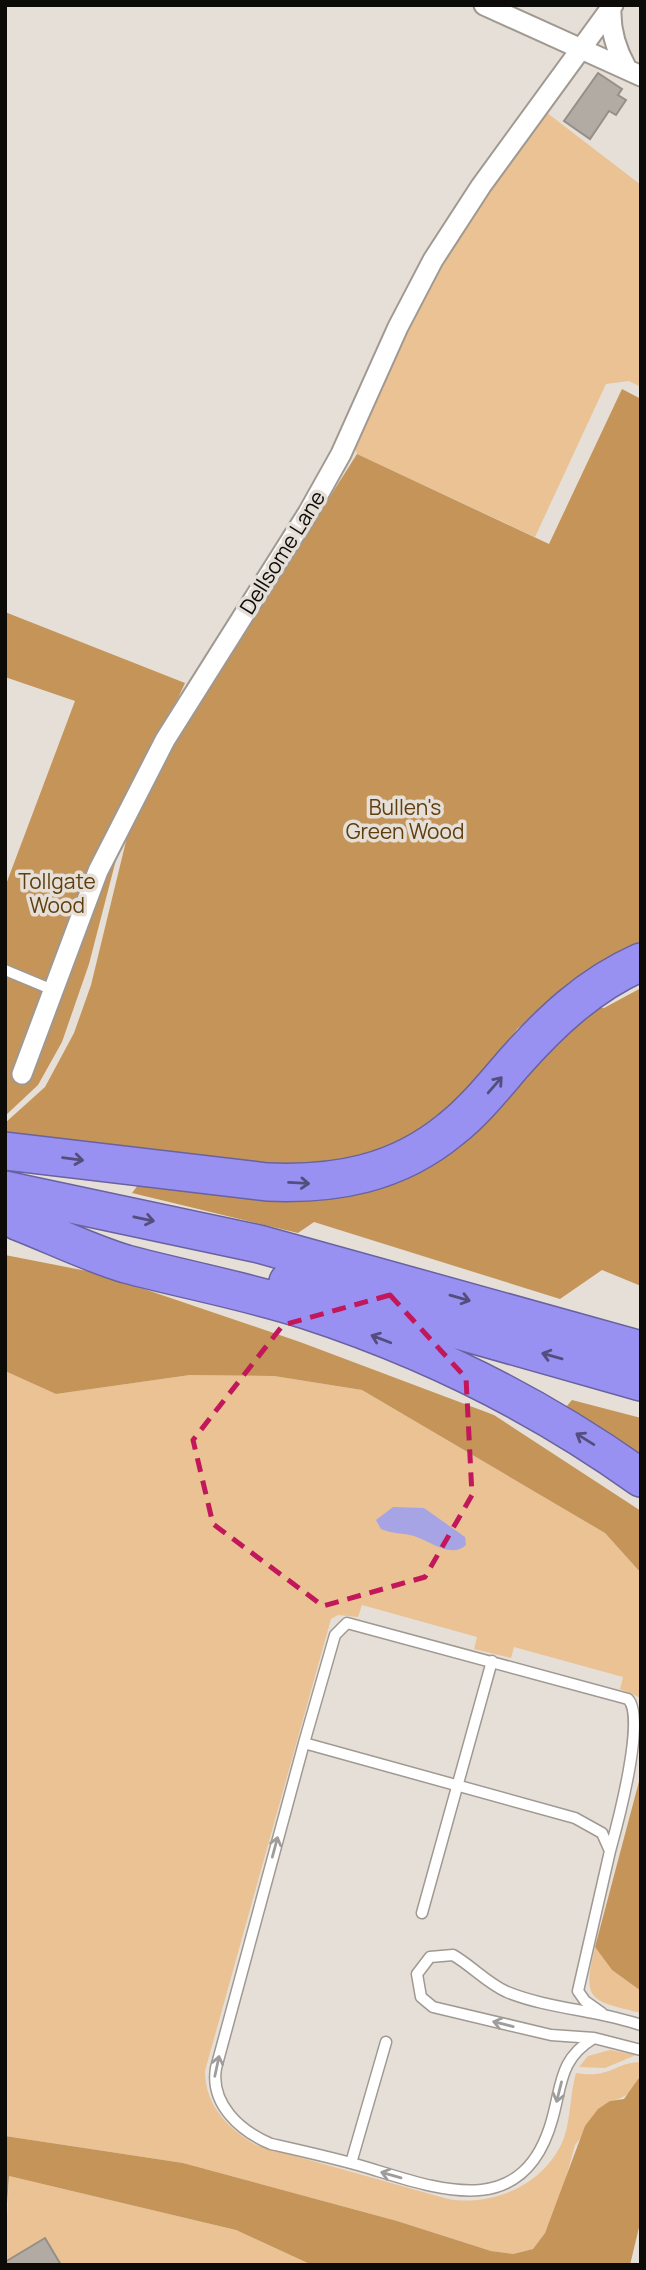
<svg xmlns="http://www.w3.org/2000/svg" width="646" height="2270" font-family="Manrope,sans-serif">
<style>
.green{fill:#eac293}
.forest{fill:#c49459}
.water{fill:#a7a4e6}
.building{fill:#b1aba3;stroke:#958f87;stroke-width:2}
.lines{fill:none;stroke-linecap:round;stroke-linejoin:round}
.lane-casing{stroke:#a09992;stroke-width:13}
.street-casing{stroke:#a09992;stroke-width:23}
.highway-casing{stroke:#6862a0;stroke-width:40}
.lane{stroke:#fff;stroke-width:10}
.street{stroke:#fff;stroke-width:19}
.highway{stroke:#9991f2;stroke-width:37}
.oneway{stroke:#534e7d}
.oneway2{stroke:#9e9d9c}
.marked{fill:none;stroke:#c2185b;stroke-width:5;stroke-dasharray:14 9;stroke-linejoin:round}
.labels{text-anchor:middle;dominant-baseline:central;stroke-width:7;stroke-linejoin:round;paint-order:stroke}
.street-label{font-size:21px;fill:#0d0b08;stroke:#e6dfd7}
.park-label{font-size:21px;fill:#5e3e0f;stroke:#e6dfd7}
</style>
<rect width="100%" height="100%" fill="#e6dfd7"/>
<path class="green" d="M542,109L641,185V387L629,381L606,384L535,537L357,454L354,445L449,246Z
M5,1371L56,1394L190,1375L274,1376L362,1390L605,1533L641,1573V1698L620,1689L623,1677L514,1647L511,1658L474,1649L477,1637L362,1605L358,1617L338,1615L331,1619L205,2071C205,2105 228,2129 256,2145L448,2199C494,2207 546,2184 564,2138C571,2117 570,2094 576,2073C611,2079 615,2062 641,2062C641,2083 631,2098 610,2101L575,2145L564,2185L545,2233L533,2249L513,2254L491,2251L397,2221L183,2163L5,2136Z
M595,1947L612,1970L641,1991V2013C589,2000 582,2001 595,1947Z
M610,2050L636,2055L605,2068L579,2067L588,2056Z
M9,2176L236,2230L312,2265H5Z"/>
<path class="forest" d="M622,389L641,399V950L624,956L518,1028L454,1114L388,1156L323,1171L5,1142V1123L45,1087L74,1033L91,985L128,833L175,741L357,454L549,544Z
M5,612L185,683L132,798L89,964L62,1042L38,1085L5,1116V887L75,701L5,677Z
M641,988V1286L602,1270L560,1299L314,1222L298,1233L132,1193L138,1185L161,1180L278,1195L366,1192L433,1156L588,1005L604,1008Z
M5,1255L97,1273L300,1342L494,1415L641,1511V1573L605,1533L362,1390L274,1376L190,1375L56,1394L5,1371Z
M572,1400L641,1418V1469L560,1414Z
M641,1774V1991L612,1970L595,1947Z
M641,2075V2219L630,2265H312L236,2230L9,2176L5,2233V2136L183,2163L397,2221L491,2251L513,2254L533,2249L545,2233L585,2126L598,2109L610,2101L624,2099Z"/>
<path class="water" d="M393,1507L424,1508L465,1537L466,1545C451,1559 430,1541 414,1536C403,1533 392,1534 381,1529L376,1520Z"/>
<path class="building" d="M598,73L622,89L618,95L626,100L616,115L609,111L590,139L564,121Z
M45,2238L61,2265H5V2262Z"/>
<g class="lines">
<g class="lane-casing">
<path id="lane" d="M5,970L53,990
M304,1743L335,1635L347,1623L628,1699C646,1717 618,1822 610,1851
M422,1913L492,1661
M641,2025C598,2010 549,2009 507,1992C487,1983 472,1966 453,1955L430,1957L417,1974L421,1997L433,2007L551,2035L594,2038L641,2050
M594,2038C559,2059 562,2085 552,2120C523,2223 438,2189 365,2167C334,2158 302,2151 271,2144C240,2131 210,2104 216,2068L304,1743L575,1818L602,1833L610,1851L578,1991L585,2001L602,2013
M351,2163L386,2042"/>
</g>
<g class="street-casing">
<path id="street" d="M484,5L641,76
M611,8C610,29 616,49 626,67
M22,1074L98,871L165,740L308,513L341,454L398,327L433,260L481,186L613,5"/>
</g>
<g class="highway-casing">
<path id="highway" d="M5,1151L267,1182C335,1185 397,1174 451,1129C474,1111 494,1086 513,1064C550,1022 589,985 641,962
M5,1190L259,1244L641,1350
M17,1221C53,1235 89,1253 126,1264C186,1280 247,1291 306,1310C426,1349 539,1405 641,1478
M288,1282L641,1382"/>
</g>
<use href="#lane" class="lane"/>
<use href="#street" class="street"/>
<use href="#highway" class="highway"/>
</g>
<defs><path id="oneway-shaft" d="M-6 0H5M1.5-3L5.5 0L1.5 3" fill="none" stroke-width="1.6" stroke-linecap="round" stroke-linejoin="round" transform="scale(1.75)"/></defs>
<g class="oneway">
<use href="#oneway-shaft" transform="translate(495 1085) rotate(-49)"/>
<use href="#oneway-shaft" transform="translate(73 1159) rotate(7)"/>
<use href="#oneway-shaft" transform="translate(299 1183) rotate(3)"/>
<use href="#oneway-shaft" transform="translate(144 1219) rotate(12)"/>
<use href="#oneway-shaft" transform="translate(460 1298) rotate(16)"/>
<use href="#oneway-shaft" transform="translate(381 1339) rotate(-159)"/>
<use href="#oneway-shaft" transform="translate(552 1356) rotate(-164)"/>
<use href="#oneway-shaft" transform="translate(585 1439) rotate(-148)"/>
</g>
<g class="oneway2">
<use href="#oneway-shaft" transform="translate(275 1847) rotate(-75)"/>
<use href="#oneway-shaft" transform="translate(503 2024) rotate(-166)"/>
<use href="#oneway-shaft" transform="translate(217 2066) rotate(-78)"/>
<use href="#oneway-shaft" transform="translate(559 2092) rotate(104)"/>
<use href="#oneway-shaft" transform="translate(391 2175) rotate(-164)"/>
</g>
<path class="marked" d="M390,1295L466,1378L472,1495L425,1577L323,1606L213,1524L193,1440L283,1325Z"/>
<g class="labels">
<g class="street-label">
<text transform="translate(282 552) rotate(-58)">Dellsome Lane</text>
</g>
<g class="park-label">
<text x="405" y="807">Bullen's<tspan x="405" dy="24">Green Wood</tspan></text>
<text x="57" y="881">Tollgate<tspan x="57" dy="24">Wood</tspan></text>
</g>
</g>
<rect width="646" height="2270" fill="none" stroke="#0d0b08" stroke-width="14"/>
</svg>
